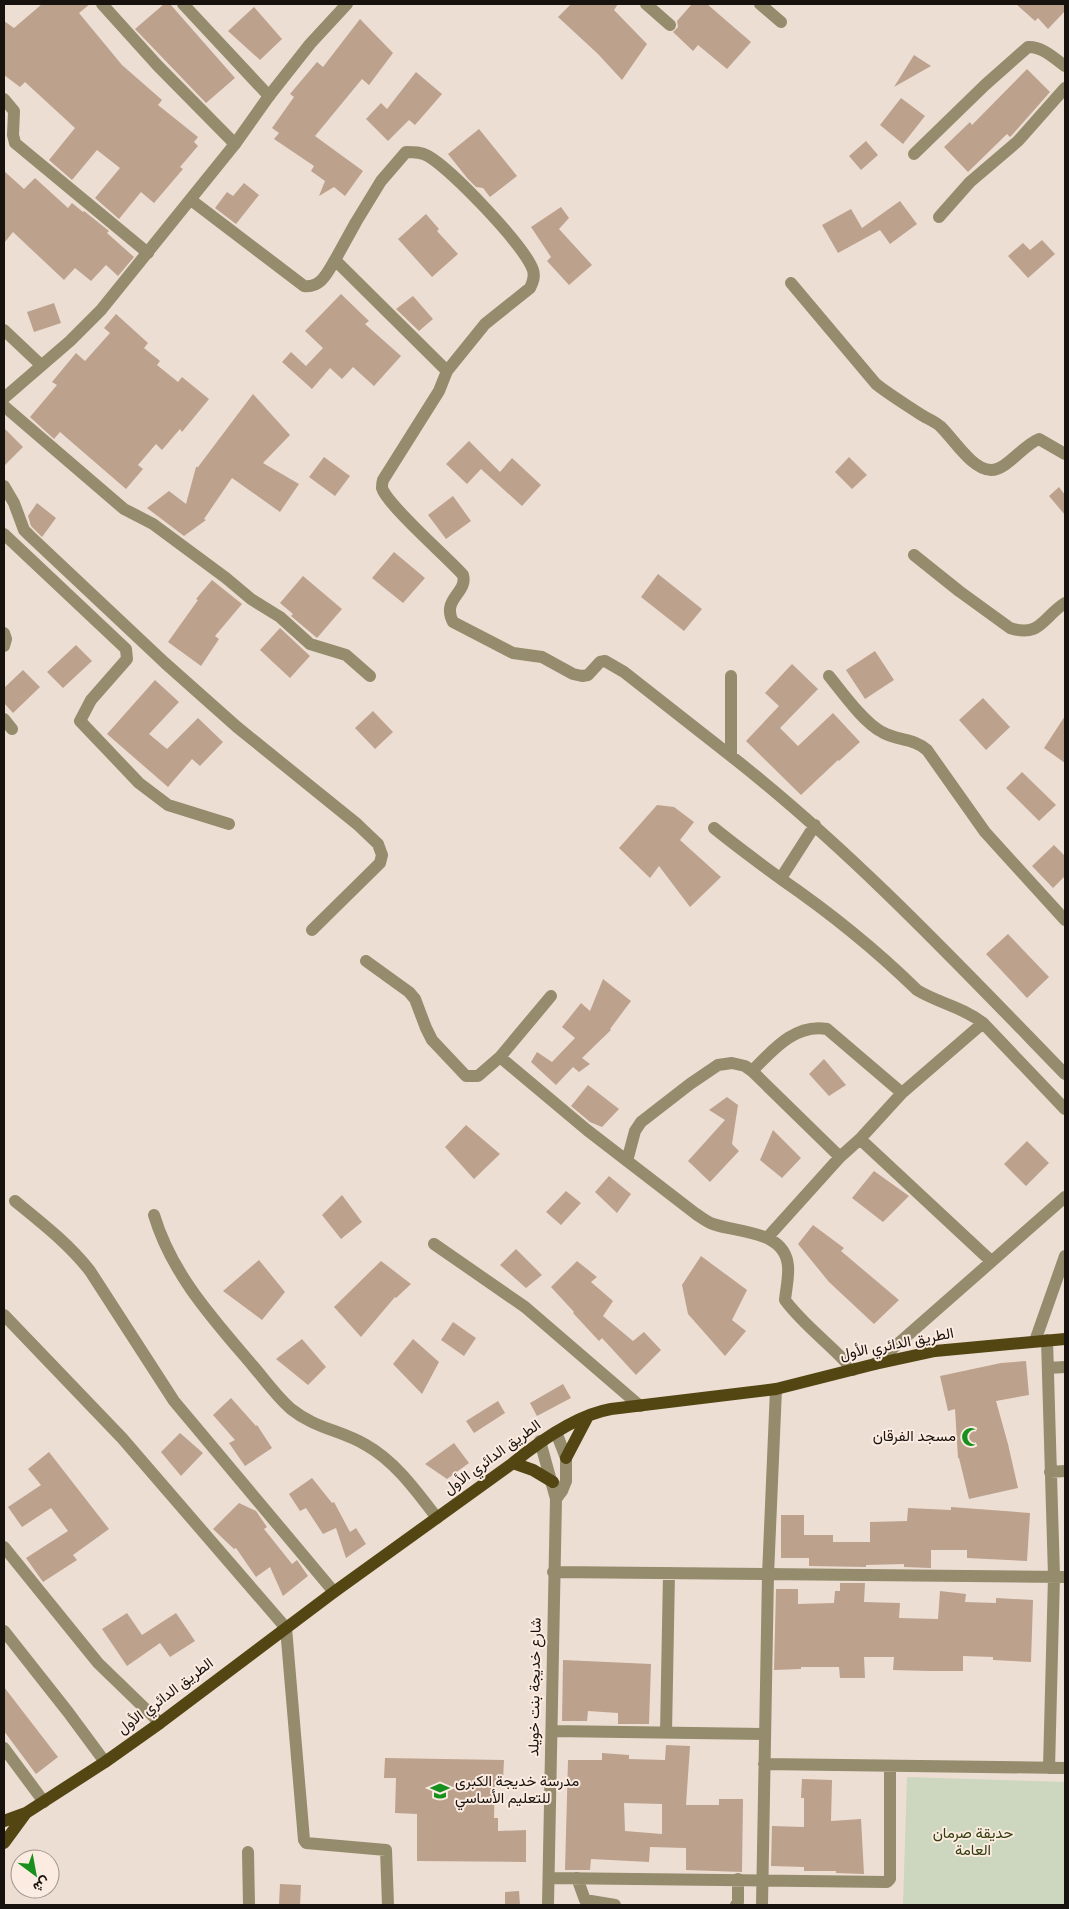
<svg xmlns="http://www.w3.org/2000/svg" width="1069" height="1909" font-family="Overpass,Vazirmatn,sans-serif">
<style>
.green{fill:#cdd6be}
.building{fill:#bca18d;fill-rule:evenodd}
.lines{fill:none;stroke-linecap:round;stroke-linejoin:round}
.minor{stroke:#948c6c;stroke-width:12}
.tertiary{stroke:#948c6c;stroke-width:12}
.primary{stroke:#534613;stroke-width:12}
.labels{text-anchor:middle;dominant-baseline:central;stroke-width:4;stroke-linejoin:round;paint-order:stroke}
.street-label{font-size:15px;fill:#17120e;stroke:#fbebe0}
.poi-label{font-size:15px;fill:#17120e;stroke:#fbebe0;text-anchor:end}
.park-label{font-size:15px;fill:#313e0d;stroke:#fbebe0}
</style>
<rect width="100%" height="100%" fill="#edded3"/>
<path class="green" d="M907,1777L1065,1782V1905H903Z"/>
<path class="building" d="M42,4H90L79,13L122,65L162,100L158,105L198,137L194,142L198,146L180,167L183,169L154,203L141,192L119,219L95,198L120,168L97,150L72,180L49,160L75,128L25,82L20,87L4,75V21L14,28Z
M164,4H170L235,78L206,103L135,29Z
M571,4H618L614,10L647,44L622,80L598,54L558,17Z
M692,4H707L751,42L727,69L698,45L693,51L673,32L678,27L677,21Z
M1016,4H1065V11L1048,29L1038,18L1035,21Z
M254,7L282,39L260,60L228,31Z
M360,19L393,53L369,85L362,79L315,136L363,171L345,196L334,187L319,196L325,181L311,171L314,166L274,139L279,133L272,128L294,97L290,94L317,62L323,67Z
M914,55L931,66L894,87Z
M1027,69L1050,92L1012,135L1010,137L1007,134L968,172L944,147L970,122L972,125Z
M416,72L442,94L415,125L409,120L388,141L366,119L381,103L387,109Z
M901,98L925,116L903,144L880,125Z
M479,129L517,176L490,197L483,188L476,187L468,179L448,154Z
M866,141L878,155L861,170L849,156Z
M4,171L24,189L35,178L68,208L72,203L83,212L84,211L109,231L107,233L134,257L118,276L106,265L91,281L75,268L64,280L13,232L4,243Z
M244,183L259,195L236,224L215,208L227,192L233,196Z
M900,201L917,224L890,244L880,230L838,253L822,225L851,209L862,228Z
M561,207L569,218L559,229L592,265L569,285L547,261L551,257L531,227Z
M426,214L439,229L437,231L458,254L432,277L398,239Z
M1042,240L1055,254L1028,278L1008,256L1023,243L1030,250Z
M341,294L369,321L365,324L401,356L374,386L353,367L342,379L330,368L312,389L282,362L291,352L306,366L323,348L305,331Z
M413,296L433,319L419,331L396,309Z
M54,303L61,323L34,332L27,312Z
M116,314L148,343L144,348L160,361L157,365L178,382L182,377L209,399L182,432L180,429L162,450L156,444L138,465L143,469L126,489L60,432L54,439L30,417L57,385L52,382L76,353L85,361L110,333L104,328Z
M253,394L290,435L263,463L299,484L280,512L232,478L204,519L206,520L184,536L147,508L169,491L186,504L196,467H198Z
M4,428L23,447L4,466Z
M469,441L500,472L512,458L541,485L522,506L481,469L467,484L446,464Z
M324,457L350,476L335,496L309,477Z
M849,457L867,475L852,489L835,472Z
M1059,487L1065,495V515L1049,496Z
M453,496L471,521L446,539L428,515Z
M37,503L56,518L42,537L31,526L28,516Z
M394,552L425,578L403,603L372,578Z
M658,574L702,609L684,631L641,597Z
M303,576L342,609L317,638L291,616L293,614L280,603Z
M212,580L242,604L215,636L219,639L201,666L168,642L198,600L196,599Z
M280,628L310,656L290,678L260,650Z
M76,645L92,661L63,688L47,672Z
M875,651L894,680L865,699L846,670Z
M792,664L818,689L780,728L798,746L833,713L860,742L839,761L838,760L801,795L746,741L779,706L765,693Z
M23,670L40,687L13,713L4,703V688Z
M155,680L179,702L149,734L167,749L198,718L223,742L200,766L192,759L168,787L107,734Z
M983,698L1010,727L986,750L959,720Z
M373,711L393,732L375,749L355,728Z
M1065,716V763L1044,748Z
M1022,772L1056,805L1039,821L1006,788Z
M657,805L674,807L694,822L680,840L721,877L690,907L659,866L650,878L619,848Z
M1054,845L1065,856V876L1053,888L1032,866Z
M1008,934L1049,977L1027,998L986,954Z
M603,979L631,1001L610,1029L611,1030L582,1058L590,1064L579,1072L573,1067L556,1085L531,1062L537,1052L552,1062L575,1038L562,1027L581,1003L590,1011Z
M824,1059L846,1085L829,1096L809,1074Z
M588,1085L619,1109L602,1127L590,1122L571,1106Z
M727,1097L738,1105L732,1144L739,1151L710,1182L688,1161L725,1120L709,1110Z
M466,1125L500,1154L474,1179L445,1147Z
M773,1130L801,1158L782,1178L760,1160Z
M1027,1141L1049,1163L1026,1186L1004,1164Z
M874,1171L909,1196L883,1222L852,1198Z
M609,1176L631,1194L617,1213L595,1192Z
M566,1191L581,1203L561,1225L546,1212Z
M342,1195L362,1222L341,1239L322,1215Z
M813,1225L844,1248L841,1251L899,1300L874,1324L829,1282L798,1244Z
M516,1249L542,1275L526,1288L500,1265Z
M701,1256L747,1290L732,1320L746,1331L725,1356L688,1314L682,1285Z
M259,1260L285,1292L262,1320L223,1291Z
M381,1261L411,1284L396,1298L395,1297L361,1337L334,1307Z
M577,1261L597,1277L591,1282L613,1301L603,1316L633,1341L644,1332L661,1350L636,1375L602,1338L599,1341L573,1313L574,1312L551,1287Z
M453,1322L476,1338L464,1356L441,1340Z
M302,1339L326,1367L308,1385L276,1359Z
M413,1339L439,1362L422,1394L393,1364Z
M1026,1361L1029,1395L996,1401L1008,1444L1018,1488L969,1499L959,1458H958L955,1409L948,1411L940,1376L1001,1363Z
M563,1384L571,1398L537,1416L530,1403Z
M231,1398L256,1426L257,1425L272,1448L245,1466L229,1443L235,1440L213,1415Z
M498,1401L505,1413L474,1433L466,1421Z
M180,1433L203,1453L181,1476L161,1452Z
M454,1443L469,1463L447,1479L425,1464Z
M49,1452L109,1529L73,1555L77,1560L43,1582L26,1558L68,1531L51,1508L22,1527L8,1507L41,1485L28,1469Z
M312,1478L332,1503L334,1502L350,1532L356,1528L366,1544L346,1558L336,1528L323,1534L306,1508L300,1511L289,1494Z
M239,1503L256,1511L267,1527L264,1529L292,1564L297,1560L308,1576L283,1596L270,1567L256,1577L236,1548L234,1549L213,1529Z
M951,1507L1030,1513L1027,1561L967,1558V1550H931V1568L904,1567V1564L866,1565V1567L809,1566V1558H781V1515H804V1535H833V1542H870V1522L907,1521L908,1508L951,1510Z
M840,1583H865L864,1602L900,1603L899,1618L938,1619L940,1591L966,1594L965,1602L996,1603V1598L1033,1600L1031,1662L993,1660V1657L963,1656V1671H930L893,1670L894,1657H864L865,1678H840L839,1667H801V1669L774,1670L776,1589H798V1604L834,1603L835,1591H840Z
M127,1613L142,1635L176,1613L195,1641L170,1657L160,1643L127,1666L102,1629Z
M563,1660L651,1664L649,1724H618V1713L588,1711L587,1721H562Z
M4,1687L58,1757L36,1774L4,1731Z
M666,1745L690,1746L686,1805H719V1799H743L742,1872L686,1870V1848L650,1847L649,1862L591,1859L590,1870H565L568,1760H602V1753L629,1755V1759L665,1760ZM624,1803L662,1804V1834L625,1831Z
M385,1758L504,1760L503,1780H495L494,1818H498V1831L526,1830V1862L417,1861V1814L395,1813L396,1778H384Z
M802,1779L832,1780L831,1821L861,1819L864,1874L836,1873V1871H804V1867L771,1866L772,1826L804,1827V1798H801Z
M280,1884L301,1885L300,1905H279Z
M519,1891L520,1905H505V1892Z"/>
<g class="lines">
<path class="minor" d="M102,4L158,66L235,144
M183,4L269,96
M646,4L670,25
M760,4L781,22
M4,99L14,111L13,135L15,143L148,253
M914,154L985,85L1028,47C1042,46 1055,59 1065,66
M191,200L304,286C321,288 327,273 335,260L447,371L439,391L383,480C382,483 382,485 382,488C387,505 448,558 463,575C468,593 441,599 453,622L513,653L542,657L573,674L582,676L588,675L600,662L605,661L624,672L731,756
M939,217L970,182L1018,141L1065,88
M335,260L356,222L381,181L406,152C414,152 421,152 428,156C451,169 524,245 533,270C535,277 533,282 530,288L485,324L447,371
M791,283L876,384C890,395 905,404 920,414C926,418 934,421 940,426C953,438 972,470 991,470C1007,470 1023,445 1039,439L1065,454
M4,330L41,365
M4,406L124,509L153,524L226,578L251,599L280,617L310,644L346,655L370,676
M4,486L14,503L24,530L30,536L165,663L237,727L357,824L378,844L382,855L380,863L312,930
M4,534L126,649L127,659L91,700L80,721L139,783L168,805L229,824
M914,555L959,591L1010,628C1040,638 1043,617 1065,603
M4,633L6,639L4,646
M731,676V756C852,851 958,964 1065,1074
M829,676C842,692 864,723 882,732C897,741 914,738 927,750L985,832L1065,920
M4,719L12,729
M714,828C736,846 758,862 781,879C829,912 875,949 917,990C938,1003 963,1007 983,1023L1065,1109
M781,878L815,825
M366,961L409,992L415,999L426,1028L432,1040L466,1076H478L500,1057
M551,996L500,1057L587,1130L696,1214C701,1217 707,1222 713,1224C738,1233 785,1230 788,1266C789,1277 786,1289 785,1300C804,1326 832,1345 853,1370
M752,1071C772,1051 795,1023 827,1029L902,1093
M860,1139L991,1261
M627,1161L635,1131L641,1122L690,1084L718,1065L732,1063L745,1066L752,1071L840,1157
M15,1201C42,1223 69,1244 90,1271L174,1401L334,1592
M154,1215C172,1275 214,1320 253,1366C265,1380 277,1397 291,1409C316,1429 341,1430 366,1445C395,1461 417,1492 437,1518
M767,1238L840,1157L860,1139L902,1093L983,1023
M434,1244L525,1307L640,1406
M4,1315L122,1438L286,1628L304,1840L306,1843L386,1850L388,1905
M1047,1340L1054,1576L1049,1768
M1035,1341L1065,1256
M875,1364L1065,1197
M1048,1368L1065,1367
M540,1441L556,1499L548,1905
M1050,1472L1065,1471
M556,1499L562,1491L566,1481V1458L556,1432
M4,1547L98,1663L160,1723
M553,1572L1065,1577
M4,1631L68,1712L105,1762
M552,1731L765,1734
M666,1733L669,1573
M4,1748L44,1802
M764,1764L1065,1768
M248,1852L249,1905
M549,1878L887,1882L890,1879V1766
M577,1878L585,1900L615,1905
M736,1905L738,1902V1879
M762,1905L768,1575L776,1389"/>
<path class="tertiary" d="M4,398L70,341L101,310L235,144L269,96L310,44L347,4"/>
<path class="primary" d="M566,1458L588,1416
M513,1463L533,1470L553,1482
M4,1821L26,1813L105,1762L160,1723L334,1592L513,1463C540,1441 576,1415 611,1409L776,1389L875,1364L935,1351L1065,1339
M4,1843L26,1813"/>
</g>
<defs>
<g id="mosque-bare" transform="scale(1.5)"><path d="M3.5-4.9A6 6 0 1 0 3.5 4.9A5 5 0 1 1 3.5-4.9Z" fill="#17901d" stroke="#fbebe0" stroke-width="2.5" paint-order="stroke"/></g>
<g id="school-bare" transform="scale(1.5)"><path d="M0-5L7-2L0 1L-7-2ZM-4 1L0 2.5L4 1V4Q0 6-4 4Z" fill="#17901d" stroke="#fbebe0" stroke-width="2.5" paint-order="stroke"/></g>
</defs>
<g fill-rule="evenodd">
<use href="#mosque-bare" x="971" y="1437"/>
<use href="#school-bare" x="440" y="1791"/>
</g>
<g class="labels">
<g class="street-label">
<text transform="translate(897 1345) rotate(-11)">الطريق الدائري الأول</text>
<text transform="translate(493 1458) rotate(-36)">الطريق الدائري الأول</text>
<text transform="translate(536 1687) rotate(-89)">شارع خديجة بنت خويلد</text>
<text transform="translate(166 1697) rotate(-37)">الطريق الدائري الأول</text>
</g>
<g class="poi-label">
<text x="956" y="1437">مسجد الفرقان</text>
<text x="455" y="1782" text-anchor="start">مدرسة خديجة الكبرى<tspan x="455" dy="17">للتعليم الأساسي</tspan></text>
</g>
<g class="park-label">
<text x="973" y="1834">حديقة صرمان<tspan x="973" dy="17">العامة</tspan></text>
</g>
</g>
<rect width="1069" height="1909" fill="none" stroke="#17120e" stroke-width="10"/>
<g transform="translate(35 1874) rotate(148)"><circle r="24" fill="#fbebe0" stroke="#a0948c"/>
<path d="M0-4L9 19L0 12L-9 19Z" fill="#17901d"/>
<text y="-8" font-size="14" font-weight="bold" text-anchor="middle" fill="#17120e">ش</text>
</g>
</svg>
